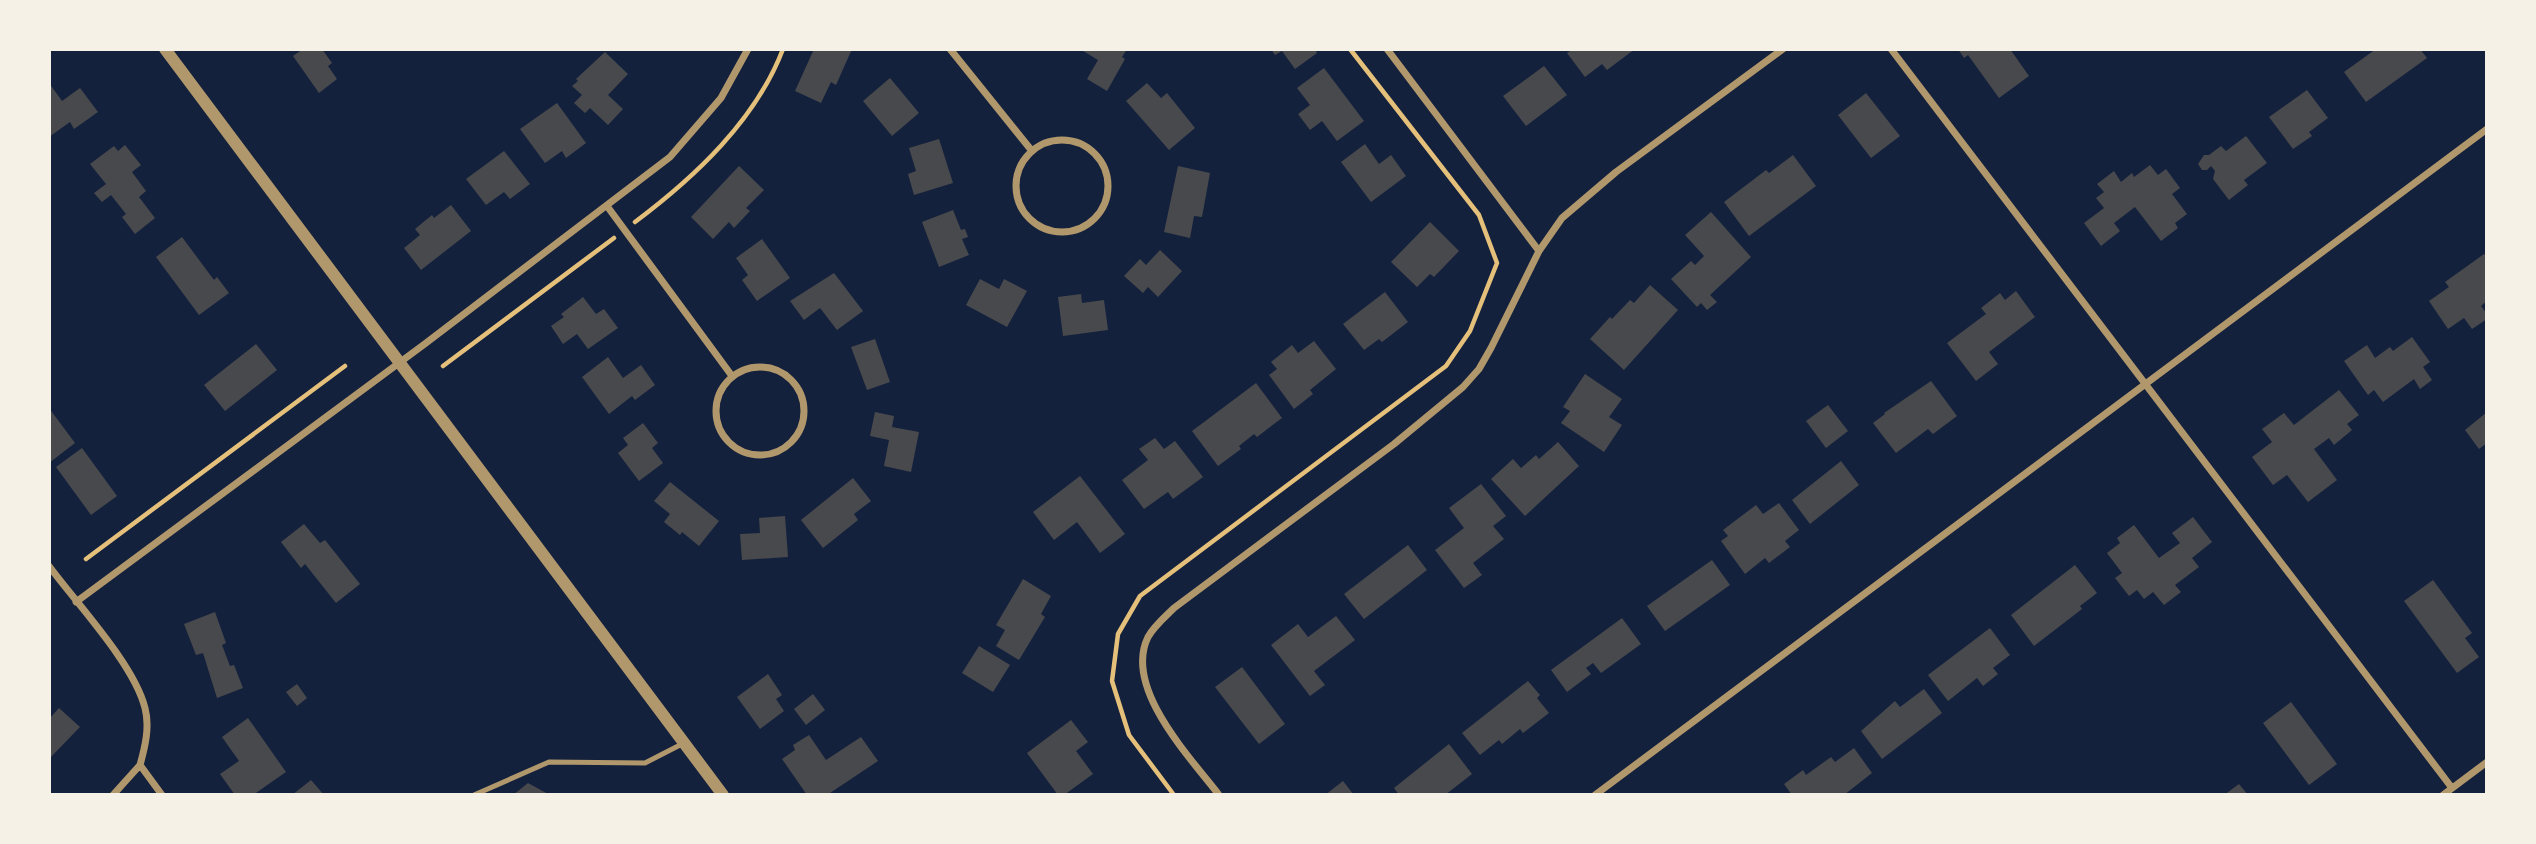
<svg xmlns="http://www.w3.org/2000/svg" width="2536" height="844" font-family="Ubuntu,sans-serif">
<style>
.building{fill:#48494c}
.lines{fill:none;stroke-linecap:round;stroke-linejoin:round}
.path{stroke:#e5c07b;stroke-width:4.5}
.service{stroke:#b1986c;stroke-width:5}
.minor{stroke:#b1986c;stroke-width:7}
.tertiary{stroke:#b1986c;stroke-width:12}
</style>
<rect width="100%" height="100%" fill="#14213d"/>
<path class="building" d="M303,49H322L332,63L328,66L337,79L319,93L293,56Z
M814,49H852L836,85L831,82L821,103L795,91Z
M1080,49H1127L1122,57L1125,59L1107,91L1087,79L1098,60Z
M1271,49H1315L1317,53L1295,69L1282,51L1275,55Z
M1573,49H1635L1607,70L1602,64L1585,77L1567,53Z
M1958,49H2010L2029,76L1999,98L1968,55L1964,58Z
M2376,49H2420L2427,58L2366,102L2344,72Z
M605,52L628,74L608,95L623,109L608,125L590,108L585,113L574,103L582,95L572,86L578,81L576,79Z
M1544,66L1567,95L1526,126L1503,96Z
M1324,68L1364,121L1337,141L1322,121L1310,130L1298,114L1310,105L1297,88Z
M890,78L919,113L892,136L863,101Z
M49,83L62,101L80,88L98,112L74,129L70,122L49,137Z
M1147,83L1161,98L1167,93L1195,128L1169,150L1126,101Z
M2307,90L2328,118L2309,132L2312,136L2293,149L2269,117Z
M1866,93L1900,136L1871,158L1838,115Z
M557,103L586,143L566,158L562,151L545,163L520,129Z
M2246,136L2267,163L2244,180L2248,185L2229,200L2213,179L2215,171L2211,166L2207,170H2202L2198,164L2204,155H2209L2221,146L2226,151Z
M939,139L953,183L914,195L908,174L916,171L909,148Z
M1365,144L1379,164L1391,155L1406,176L1371,202L1341,162Z
M125,145L141,165L132,172L146,191L139,197L155,218L135,234L122,217L126,214L111,195L102,202L94,193L106,184L90,164L114,146L118,151Z
M504,151L530,184L510,199L504,192L486,205L466,179Z
M1793,155L1816,186L1749,236L1724,202L1766,170L1769,173Z
M2150,165L2158,175L2166,169L2180,188L2172,194L2187,214L2175,223L2178,228L2161,241L2135,207L2114,223L2120,231L2101,246L2084,223L2104,208L2096,198L2104,192L2097,184L2114,171L2121,182L2132,173L2134,177Z
M739,166L764,190L746,208L750,211L734,228L729,222L713,239L691,217Z
M1178,166L1210,173L1202,217L1194,216L1190,238L1164,232Z
M451,205L471,231L421,270L404,248L420,235L415,229L432,215L434,218Z
M953,210L961,230L965,229L968,237L962,239L969,255L939,267L922,222Z
M1711,212L1751,257L1710,295L1717,302L1707,310L1701,303L1697,307L1671,279L1691,261L1695,265L1704,256L1685,235Z
M1430,222L1459,251L1434,277L1430,274L1417,287L1391,262Z
M182,237L214,280L217,277L229,293L199,315L156,257Z
M762,239L790,278L757,301L742,280L748,275L736,258Z
M1160,250L1182,271L1158,297L1148,287L1143,293L1124,276L1140,259L1146,265Z
M2484,254L2487,257V301L2481,306L2487,314V319L2472,329L2464,318L2448,329L2429,301L2449,287L2445,282Z
M834,273L863,311L837,330L820,308L804,320L790,301Z
M980,279L999,289L1004,279L1027,291L1007,327L966,305Z
M1650,285L1678,310L1624,370L1590,339L1610,317L1612,319L1630,300L1634,303Z
M2016,291L2035,317L1989,352L1998,364L1976,381L1947,343L1986,314L1981,308L2000,293L2005,300Z
M1385,292L1408,322L1382,342L1379,339L1364,350L1343,324Z
M1081,294L1082,303L1104,300L1108,330L1063,336L1058,297Z
M583,297L596,314L604,309L618,328L588,349L577,334L563,344L551,326L564,317L561,314Z
M2412,337L2430,362L2423,367L2432,380L2420,389L2414,379L2383,402L2374,390L2368,395L2344,361L2367,345L2375,358L2390,347L2393,351Z
M875,339L890,382L867,390L851,347Z
M1314,341L1336,369L1310,390L1313,394L1294,409L1269,375L1277,369L1271,362L1292,345L1298,353Z
M256,344L277,370L225,411L204,385Z
M608,357L623,378L641,365L655,385L635,400L632,396L609,414L582,377Z
M1585,374L1622,399L1609,417L1622,425L1604,452L1561,423L1570,411L1563,407Z
M1931,381L1957,416L1933,434L1928,429L1896,453L1873,423L1885,414L1884,413Z
M1256,383L1282,418L1257,437L1254,434L1239,446L1241,449L1218,466L1192,431Z
M2339,390L2359,415L2347,424L2352,430L2334,445L2329,438L2314,449L2337,480L2308,502L2287,475L2273,485L2252,457L2272,442L2262,429L2284,413L2294,425Z
M1828,405L1848,431L1826,448L1806,421Z
M49,408L75,443L49,463Z
M875,412L894,416L892,427L919,432L911,472L884,466L889,440L870,436Z
M2487,412V443L2479,449L2465,430Z
M643,423L658,443L652,448L663,463L639,481L618,453L628,445L623,438Z
M1155,438L1164,449L1175,441L1203,477L1173,499L1168,492L1144,509L1122,480L1148,460L1139,449Z
M1558,442L1579,466L1525,516L1491,479L1513,459L1521,468L1536,455L1539,459Z
M82,448L117,496L91,515L56,467Z
M1841,461L1859,485L1810,524L1792,500Z
M1080,476L1125,534L1100,553L1077,522L1054,540L1033,512Z
M853,478L871,501L854,514L858,520L823,548L801,520Z
M670,482L719,521L699,546L682,532L680,535L664,522L670,514L654,501Z
M1481,484L1506,516L1493,526L1504,539L1473,563L1482,575L1464,588L1435,550L1464,528L1449,508Z
M1779,503L1799,530L1785,541L1790,547L1769,563L1765,558L1745,574L1721,541L1728,536L1723,530L1756,505L1763,514Z
M785,516L788,557L742,560L740,534L760,533L759,518Z
M2193,517L2212,542L2192,558L2199,567L2175,585L2181,592L2164,605L2153,592L2144,599L2137,590L2129,596L2115,578L2122,573L2107,553L2120,543L2117,538L2134,525L2159,558L2180,543L2172,533Z
M304,524L320,543L325,540L360,584L336,603L305,564L301,568L281,542Z
M1408,545L1427,570L1364,619L1344,594Z
M1712,560L1730,585L1665,631L1647,606Z
M2075,565L2097,593L2080,606L2082,609L2034,646L2011,615Z
M1023,579L1051,596L1041,614L1045,617L1019,660L996,646L1005,630L996,625Z
M2433,580L2472,633L2465,638L2479,657L2457,673L2404,601Z
M215,612L226,643L222,645L230,666L234,665L243,688L217,698L203,653L196,655L184,624Z
M1336,616L1355,640L1314,671L1325,685L1310,696L1271,645L1298,624L1308,637Z
M1622,618L1641,644L1601,673L1593,663L1586,668L1591,674L1567,692L1551,670Z
M1990,628L2010,655L1993,668L1998,674L1983,686L1977,678L1948,701L1928,675Z
M979,646L1010,665L993,692L962,673Z
M1242,667L1285,724L1259,744L1215,687Z
M768,674L782,695L776,699L784,711L760,729L737,697Z
M1528,681L1540,695L1537,698L1549,713L1523,733L1520,729L1502,744L1499,740L1480,755L1462,733Z
M297,684L307,698L297,706L286,692Z
M1924,689L1942,713L1882,759L1861,731L1895,701L1900,707Z
M813,694L825,710L806,725L794,709Z
M2291,702L2337,764L2309,785L2263,723Z
M59,708L80,727L49,759V719Z
M248,718L286,772L253,795H235L220,774L239,761L222,737Z
M1071,720L1088,742L1076,751L1093,774L1064,795H1058L1027,753Z
M809,735L826,760L861,737L878,761L827,795H807L782,759L795,750L793,745Z
M1449,744L1472,774L1445,795H1399L1394,788Z
M1854,748L1872,773L1844,795H1792L1784,784L1803,770L1806,775L1831,757L1835,762Z
M311,780L324,795H292Z
M1343,781L1354,795H1325Z
M528,783L550,795H513Z
M2239,784L2248,795H2224Z"/>
<g class="lines">
<path class="path" d="M635,222C695,177 756,120 783,49
M443,366L614,238
M86,559L345,366
M1174,795L1129,735L1112,681L1118,634L1140,596L1446,366L1470,331L1497,263L1479,215L1350,49"/>
<path class="service" d="M474,795L549,762L645,763L684,743"/>
<path class="minor" d="M950,49L1032,151
M1387,49L1539,251
M1891,49L2452,788
M1016 186a46 46 0 1 1 92 0a46 46 0 1 1-92 0Z
M607,206L732,376
M716 411a44 44 0 1 1 88 0a44 44 0 1 1-88 0Z
M49,566C77,604 134,664 145,708C150,727 145,747 140,765L162,795
M76,602L426,343L670,157L721,98L748,49
M113,795L140,765
M1219,795C1190,757 1123,688 1148,637C1154,626 1166,616 1174,608L1394,444L1463,387L1479,369L1491,348L1539,251L1562,218L1616,172L1783,49
M1595,795L2487,129
M2443,795L2487,762"/>
<path class="tertiary" d="M165,49L723,795"/>
</g>
<rect width="2536" height="844" fill="none" stroke="#f6f1e7" stroke-width="102"/>
</svg>
